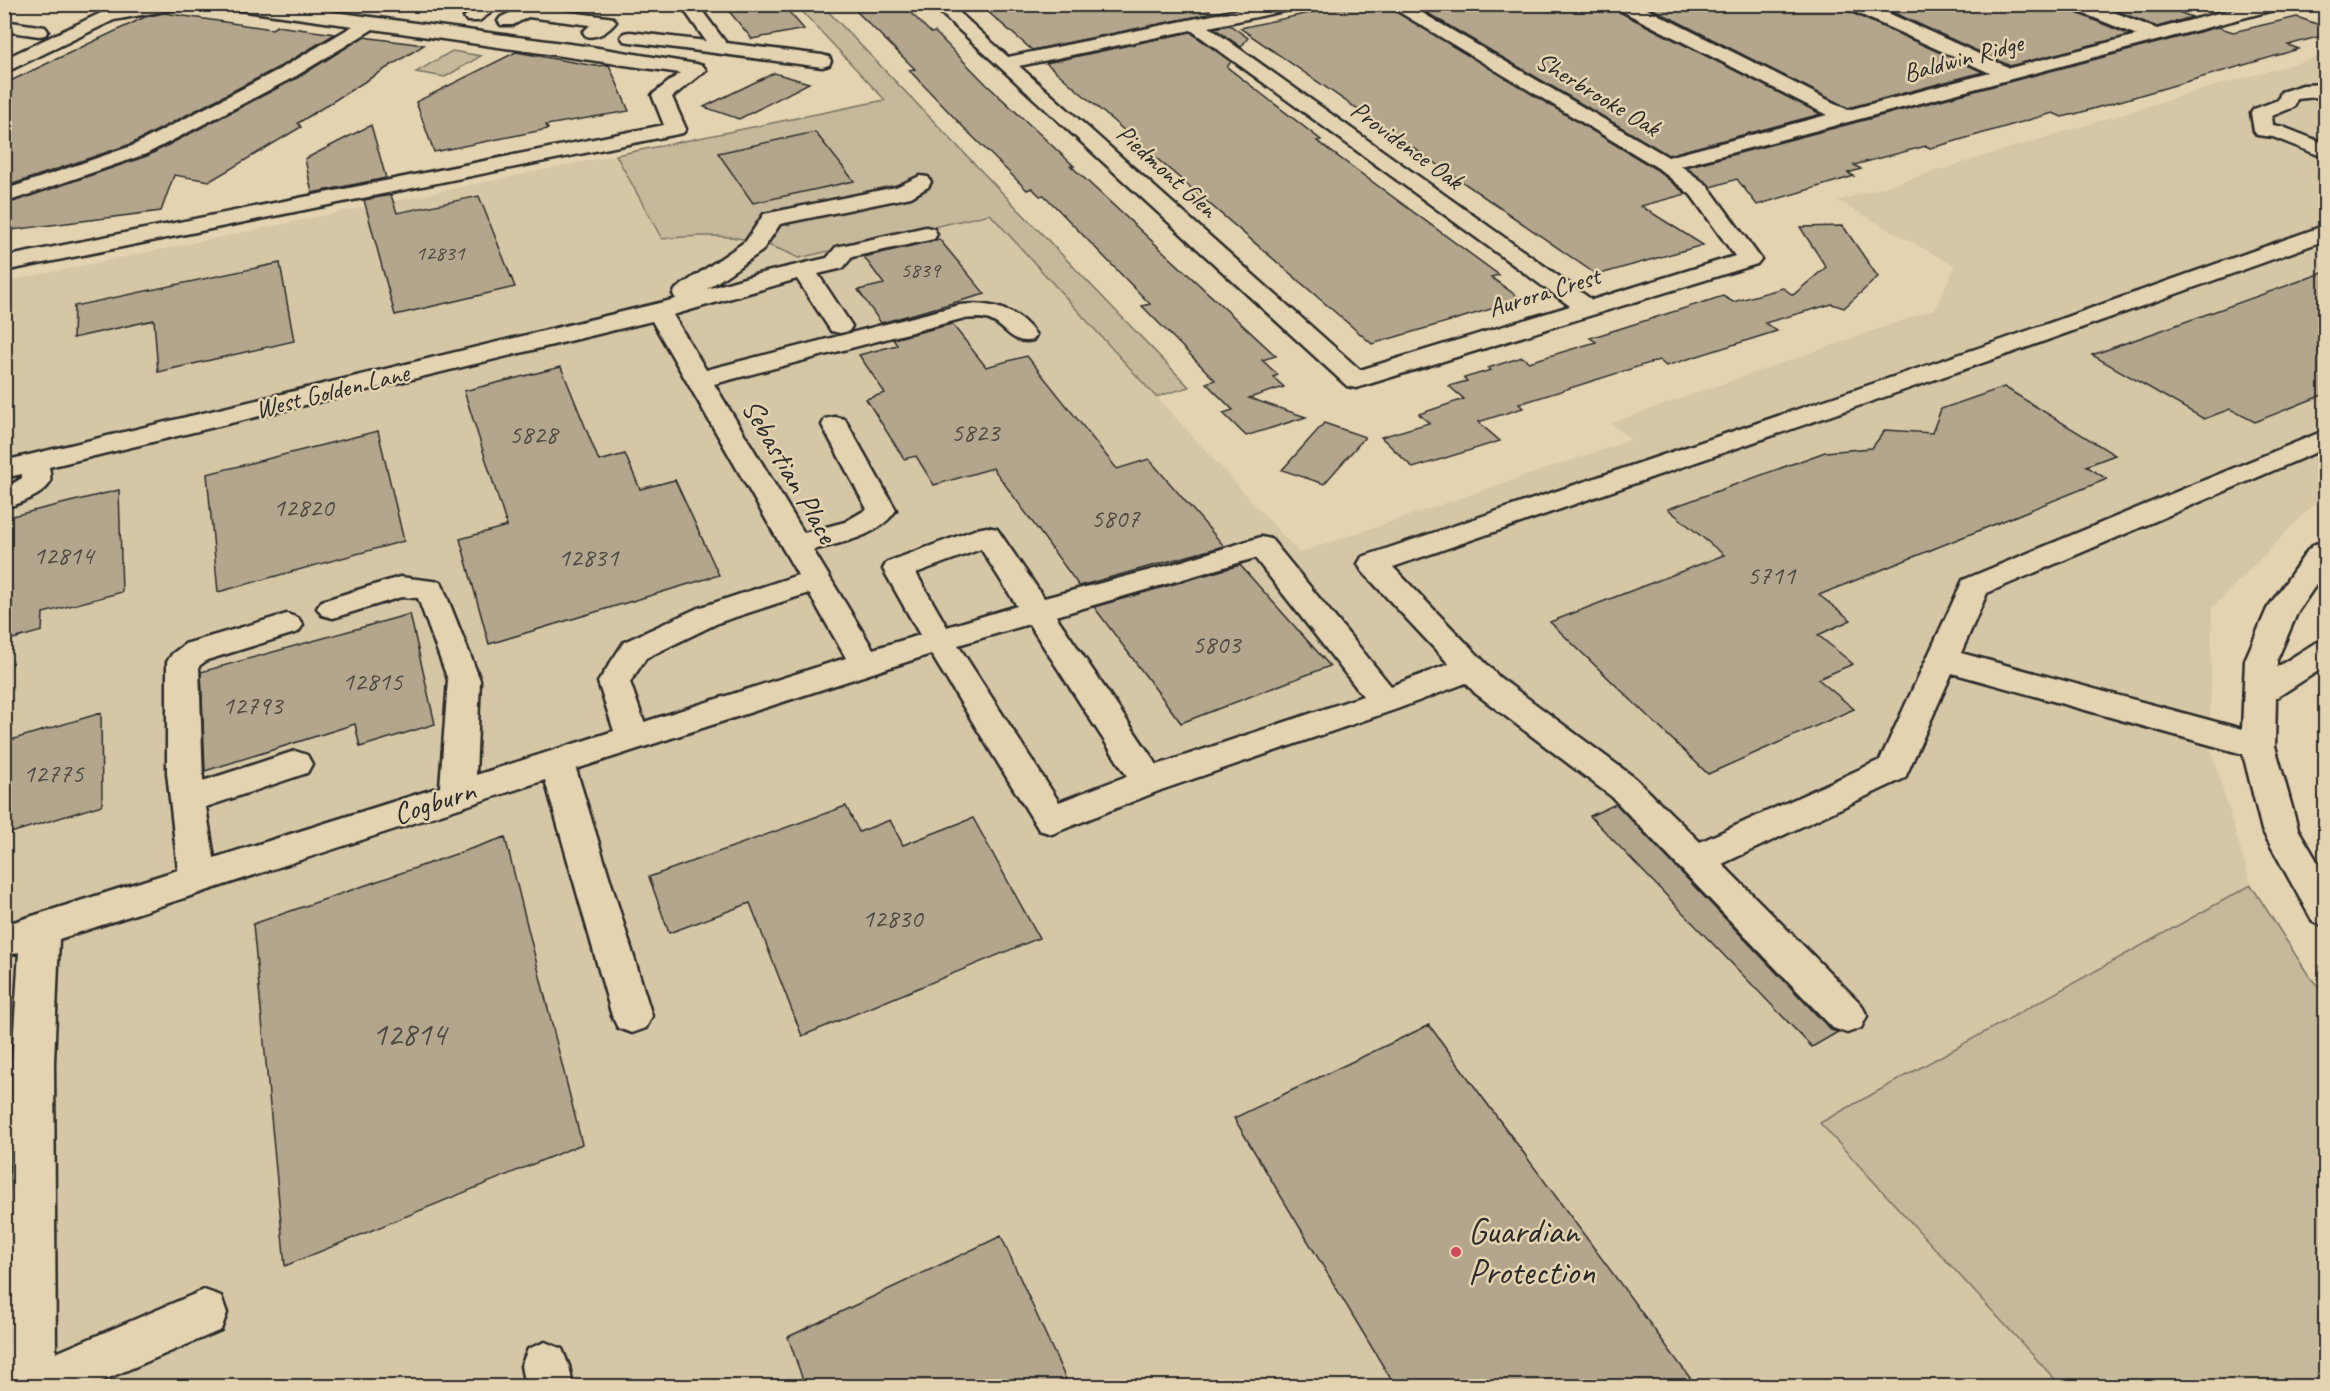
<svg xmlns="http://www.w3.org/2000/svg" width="2330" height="1391" font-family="Caveat,sans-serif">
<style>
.built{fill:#d5c6a6}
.green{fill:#c6b89a;stroke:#787262;stroke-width:1.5}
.building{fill:#b3a68d;stroke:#2b2b2b;stroke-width:1.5}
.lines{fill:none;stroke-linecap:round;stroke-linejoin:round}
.minor-casing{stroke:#2b2b2b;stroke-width:5}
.minor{fill:#e4d3b0;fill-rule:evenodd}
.poi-dot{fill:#d1495b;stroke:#e4d3b0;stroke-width:2}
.labels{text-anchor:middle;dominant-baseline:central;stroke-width:5;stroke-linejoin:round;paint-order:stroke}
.far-number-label{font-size:22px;fill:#4d4a44}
.far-street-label{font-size:26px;fill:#2b2b2b;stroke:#e4d3b0}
.number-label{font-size:27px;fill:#4d4a44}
.street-label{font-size:30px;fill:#2b2b2b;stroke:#e4d3b0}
.near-number-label{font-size:33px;fill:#4d4a44}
.near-poi-label{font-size:36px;fill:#2b2b2b;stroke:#e4d3b0;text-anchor:start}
</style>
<rect width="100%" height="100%" fill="#e4d3b0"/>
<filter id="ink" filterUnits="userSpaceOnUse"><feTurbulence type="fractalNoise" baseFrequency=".0167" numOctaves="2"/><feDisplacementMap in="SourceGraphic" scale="12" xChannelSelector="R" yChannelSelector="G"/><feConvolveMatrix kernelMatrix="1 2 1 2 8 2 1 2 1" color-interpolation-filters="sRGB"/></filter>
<g filter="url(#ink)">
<path class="built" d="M2325,55V497L2314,504L2212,608L2210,746L2251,885L1820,1123L2061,1386H5L4,282L885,99L1299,553L1631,440L1611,423L1935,309L1955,266L1838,201L2187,94Z"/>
<path class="green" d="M796,5H822L1189,387L1156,397L990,214L799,258C752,234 713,233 662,239L616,155L885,100Z
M452,51L481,56L445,77L416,72Z
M2251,885L2309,976L2325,994V1386H2061L1820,1123Z"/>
<path class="building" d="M723,4H782L804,29L752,39Z
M849,4H899L906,8L931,33L935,32L987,85L1074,166H1071L1276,356L1262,360L1278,375L1273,377L1284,387L1249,398L1306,417L1246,436L1223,413L1233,410L1206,383L1215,380L1142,306L1150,304L1044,195L1040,196L1032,188L1027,190L968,132L909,70L915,69Z
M979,4H1201L1213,13L1032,50Z
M1351,4H1384L1657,170L1686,194L1641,206L1703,245L1597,275L1240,28Z
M1412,4H1612L1615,10L1821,114L1668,155Z
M1643,4H1842L1845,10L1983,72L1848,108Z
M1875,4H2066L2069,10L2130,35L2010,66Z
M2100,4H2157L2192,17L2157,27Z
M164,13L272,29L277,26L335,34L281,66L131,144L4,187V84L145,17Z
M2297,17L2325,27V35L2288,45L2299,49L2075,114L2062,117L2053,113L1942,145L1930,148L1926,146L1854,165L1861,169L1848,173L1854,176L1757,205L1737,179L1711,187L1686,167L2218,27L2233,32Z
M1230,25L1248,38L1241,47L1214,28Z
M1190,32L1231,62L1227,67L1321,140L1317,141L1499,275L1491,277L1522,300L1372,344L1046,63Z
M363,37L424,45L298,123L301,127L210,181L174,175L161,211L4,231V205L147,156L297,78Z
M516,52L595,66L609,65L629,111L546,125L548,129L434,152L416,102Z
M774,73L809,83L739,119L704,107Z
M371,125L386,178L312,193L305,159Z
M815,132L854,181L753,203L718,153Z
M391,195L397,213L479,196L515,287L395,315L364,200Z
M1843,226L1878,277L1844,308L1832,304L1765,323L1777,331L1666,366L1659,360L1519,404L1523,408L1478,422L1500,441L1413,468L1381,437L1429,423L1419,414L1464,399L1449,386L1467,381L1464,378L1491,370L1488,368L1522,357L1529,362L1596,342L1590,338L1723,296L1733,302L1783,288L1793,295L1826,267L1800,227Z
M939,239L985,294L881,323L858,290L884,284L864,257Z
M280,263L294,341L158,372L154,320L73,338L74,306Z
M2325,272V394L2255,422L2230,409L2204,419L2092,355Z
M952,324L986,367L1027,356L1117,469L1149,459L1224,546L1079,586L993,468L934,485L916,456L904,459L866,399L885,393L859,355L897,345L893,339Z
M561,367L599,461L625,454L640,489L675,480L719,575L489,644L460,539L507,526L464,391Z
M2004,387L2115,455L2086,466L2107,479L1819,595L1851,620L1818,635L1853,664L1818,679L1854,709L1708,774L1550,622L1724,555L1668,509L1825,452L1872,448L1885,430L1932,433L1941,409Z
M1324,423L1365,437L1324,484L1282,470Z
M378,431L404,541L218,592L207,474Z
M119,490L122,592L43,613L42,631L6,641L4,518Z
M1240,565L1330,666L1181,723L1094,607Z
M410,614L435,724L360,747L355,724L205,771L201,672Z
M101,713L102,805L4,835V742Z
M1616,804L1831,1030L1838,1032L1812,1047L1590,816Z
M846,806L859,832L890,820L903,845L973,818L1039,938L802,1036L750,903L669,933L649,877Z
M505,837L582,1144L285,1266L253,924Z
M1429,1025L1696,1386H1395L1234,1118Z
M1001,1236L1069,1386H805L788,1337Z"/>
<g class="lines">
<g class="minor-casing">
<path id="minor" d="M143,4H183L175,9L114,20L4,73V59L103,12Z
M224,4H275L592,47L696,64L703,66L706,70L672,97L686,129L683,133L4,271V257L664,125L652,95L680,73L373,29L296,76L146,154L4,203V190L132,146L282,68L353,26L232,9Z
M482,4H503L479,21H467L464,17Z
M680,4H697L726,43L822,55L829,57L831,61L829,65L822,67L630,42L624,41L621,37L624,33L630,32L706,41Z
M931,4H950L1008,57L1266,4H1302L1294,9L1209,27L1592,300L1735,256L1691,195L1658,168L1386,4H1407L1668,157L1827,115L1616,8L1614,4H1637L1848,110L1990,73L1846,8L1844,4H1868L2010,68L2137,35L2070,8L2068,4H2093L2157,29L2253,4H2283L2281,8L1681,166L1707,185L1761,259L1757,264L1356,388L1347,386ZM1191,30L1570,306L1360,370L1019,66Z
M525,6L607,17L613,18L616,22C609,31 597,39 586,36L583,32L590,25L528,17L513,25H501L498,21L501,17Z
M4,21L45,27L48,31L45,35L39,36L4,31Z
M2326,84V96L2297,99L2294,107L2272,116L2273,125L2283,127L2326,144V158L2273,137L2257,135L2254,131L2251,113L2254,109L2278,100L2281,92L2303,85Z
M920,176L928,177L931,182L928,187L911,197L780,224L762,251L707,289L758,274L827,258L836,247L926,227L934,229L937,234L934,239L852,257L843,268L818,274L852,326L849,331L840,333L831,331L797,279L673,315L706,370L960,305C990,302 1018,309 1036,335L1033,340C1010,346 1005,323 986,319C978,317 968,319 961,319L714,384L804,533L845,522L867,509L822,425L825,419L835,417L845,419L848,425L896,510C878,537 843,542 813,550L873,649L920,635L883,569L887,562L977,529L987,527L997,529L1044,598L1166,566L1261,537L1271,539L1391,686L1449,664L1362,571L1358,564L1362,557L1996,342L2326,225V240L2014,352L1393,567L1499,677L1635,778L1700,842L1880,760L1963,580L2326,430V448L1987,593L1961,653L2242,729L2245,660L2267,609L2308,550L2315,544L2326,542V570L2298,611L2277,660V667L2315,643L2326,640V666L2276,698L2275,746L2298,829L2326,876V926L2313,922L2262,830L2243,754L1952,673L1905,778L1722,864L1861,1004L1867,1016L1861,1028L1847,1033L1833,1028L1611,796L1475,693L1466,683L1397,709L1161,790L1052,834L1039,830L931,654L576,769L652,1016L646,1028L632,1033L618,1028L612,1016L545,780L59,939L54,1063L56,1353L204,1290L221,1296L227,1313L221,1330L90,1386H8L12,1063L19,952L4,957V925L178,870L167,773V662L172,654L185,644L287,614L298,618L303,625L298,632L207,660L199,666L203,781L295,751L307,755L312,764L307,773L206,807L214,858L440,787L448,680L418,598L401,597L333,618L322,615L317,608L322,601L400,577L441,582L480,680L476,775L614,731L598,682L624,642L698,608L798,575L652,321L49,467C50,472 51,478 50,482C45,495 16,505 4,508V489L22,478V474L4,478V461L676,299L673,294L676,289L746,241L764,214L896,187ZM981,549L1017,606L947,627L916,573ZM1255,558L1363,696L1157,765L1056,616ZM809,593L846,658L644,722L630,682L646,658L720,622ZM1029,624L1127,776L1059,802L958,645Z
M545,1342L562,1349L569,1366L573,1386H525L521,1366L528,1349Z"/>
</g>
<use href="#minor" class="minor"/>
</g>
</g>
<circle class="poi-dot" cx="1456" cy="1252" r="6"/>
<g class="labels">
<g class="far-number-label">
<text x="440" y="253">12831</text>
<text x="920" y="270">5839</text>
</g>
<g class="far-street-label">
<text transform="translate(1963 58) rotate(-15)">Baldwin Ridge</text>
<text transform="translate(1598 94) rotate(31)">Sherbrooke Oak</text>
<text transform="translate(1407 145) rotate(36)">Providence Oak</text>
<text transform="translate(1167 171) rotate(42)">Piedmont Glen</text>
<text transform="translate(1544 292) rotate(-17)">Aurora Crest</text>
<text transform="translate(332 391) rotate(-14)">West Golden Lane</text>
</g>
<g class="number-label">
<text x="975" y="432">5823</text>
<text x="533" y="434">5828</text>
<text x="303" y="507">12820</text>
<text x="1115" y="518">5807</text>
<text x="63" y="555">12814</text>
<text x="588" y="557">12831</text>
<text x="1771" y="575">5711</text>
<text x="1216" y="644">5803</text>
<text x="372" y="681">12815</text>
<text x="252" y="705">12793</text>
<text x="53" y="773">12775</text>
<text x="892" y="918">12830</text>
</g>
<g class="street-label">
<text transform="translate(790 471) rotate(60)">Sebastian Place</text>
<text transform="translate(434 802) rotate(-18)">Cogburn</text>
</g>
<g class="near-number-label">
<text x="409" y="1034">12814</text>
</g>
<g class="near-poi-label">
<text x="1468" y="1231">Guardian<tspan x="1468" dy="41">Protection</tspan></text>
</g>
</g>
<rect width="2330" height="1391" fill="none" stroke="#e4d3b0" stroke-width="24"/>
<rect x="12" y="12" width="2306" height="1367" fill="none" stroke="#2b2b2b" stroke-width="2" filter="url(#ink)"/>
</svg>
